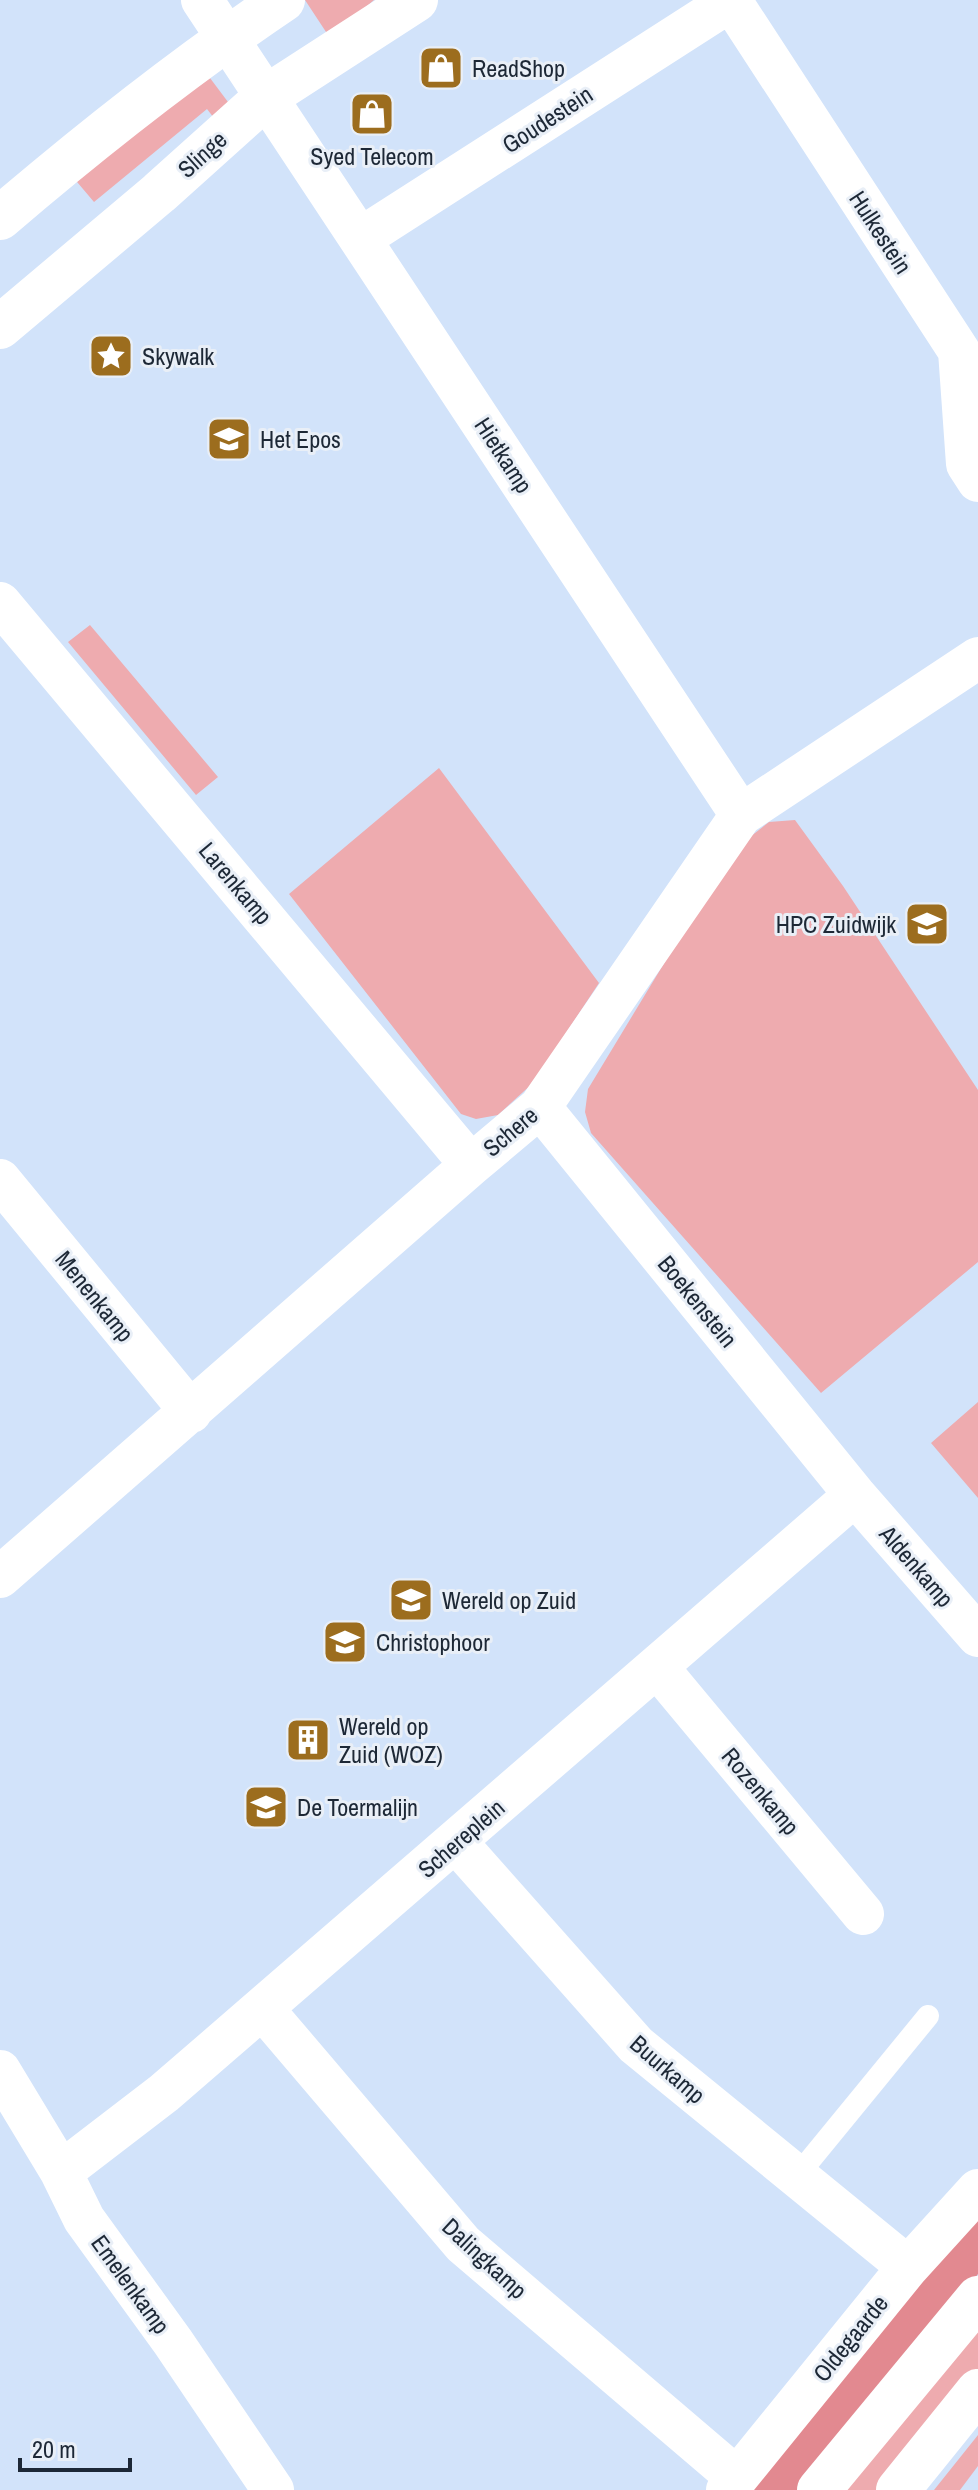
<svg xmlns="http://www.w3.org/2000/svg" width="978" height="2490" font-family="'Archivo Narrow',sans-serif">
<style>
.green{fill:#eeabaf}
.forest{fill:#e28990}
.lines{fill:none;stroke-linecap:round;stroke-linejoin:round}
.service{stroke:#fff;stroke-width:22}
.minor{stroke:#fff;stroke-width:42}
.secondary{stroke:#fff;stroke-width:44}
.labels{text-anchor:middle;dominant-baseline:central;stroke-width:6;stroke-linejoin:round;paint-order:stroke}
.poi-label{font-size:24px;fill:#1d2836;stroke:#e9eff7;text-anchor:start}
.street-label{font-size:24px;fill:#1d2836;stroke:#e9eff7}
</style>
<rect width="100%" height="100%" fill="#d2e3fa"/>
<path class="green" d="M305,0H374L330,38Z
M210,78L228,102L217,122L207,109L94,202L72,176Z
M90,625L218,777L196,795L68,642Z
M439,768L599,983L533,1083L498,1115L476,1119L461,1114L289,894Z
M795,820L843,886L978,1090V1262L821,1393L591,1133L585,1112L588,1089L732,851L769,822Z
M978,1402V1498L931,1443Z
M978,2313V2371L885,2490H836Z
M978,2435V2466L960,2490H934Z"/>
<path class="forest" d="M978,2213V2274L806,2490H747Z"/>
<g class="lines">
<path class="service" d="M797,2176L928,2016"/>
<path class="minor" d="M202,0L741,815
M731,1L959,351L967,464L978,481
M361,238L732,0
M0,603L471,1165
M540,1107L855,1495L978,1636
M0,1180L191,1412
M0,1577L471,1165L540,1107L741,815L978,658
M658,1668L863,1914
M456,1842L636,2045L908,2267
M263,2009L463,2244L736,2477
M0,2071L61,2172L84,2219L173,2342L273,2490
M61,2172L164,2093L855,1495
M727,2490L908,2267L978,2190"/>
<path class="secondary" d="M0,218C90,141 185,66 283,0
M0,327L159,193L266,97L416,0
M819,2490L978,2298
M898,2490L978,2391"/>
</g>
<defs>
<g id="shop-square" transform="scale(2.3)"><rect x="-9" y="-9" width="18" height="18" rx="4" fill="#9c6d1e" stroke="#e9eff7"/><path d="M-5-2.5h2.3a2.7 3.5 0 0 1 5.4 0H5L5.5 6h-11ZM-1.5-2.5h3a1.5 2.3 0 0 0-3 0Z" fill="#fff"/></g>
<g id="sight-square" transform="scale(2.3)"><rect x="-9" y="-9" width="18" height="18" rx="4" fill="#9c6d1e" stroke="#e9eff7"/><path d="M0-6L1.8-2.2L6-1.7L2.9 1.2L3.7 5.4L0 3.3L-3.7 5.4L-2.9 1.2L-6-1.7L-1.8-2.2Z" fill="#fff"/></g>
<g id="school-square" transform="scale(2.3)"><rect x="-9" y="-9" width="18" height="18" rx="4" fill="#9c6d1e" stroke="#e9eff7"/><path d="M0-5L7-2L0 1L-7-2ZM-4 1L0 2.5L4 1V4Q0 6-4 4Z" fill="#fff"/></g>
<g id="building-square" transform="scale(2.3)"><rect x="-9" y="-9" width="18" height="18" rx="4" fill="#9c6d1e" stroke="#e9eff7"/><path d="M-4-6H4V6H1V3H-1V6H-4ZM-2.5-4.3h1.7v1.8h-1.7ZM.8-4.3h1.7v1.8H.8ZM-2.5-1h1.7V.8h-1.7ZM.8-1h1.7V.8H.8Z" fill="#fff"/></g>
</defs>
<g fill-rule="evenodd">
<use href="#shop-square" x="441" y="68"/>
<use href="#shop-square" x="372" y="114"/>
<use href="#sight-square" x="111" y="356"/>
<use href="#school-square" x="229" y="439"/>
<use href="#school-square" x="927" y="924"/>
<use href="#school-square" x="411" y="1600"/>
<use href="#school-square" x="345" y="1642"/>
<use href="#building-square" x="308" y="1740"/>
<use href="#school-square" x="266" y="1807"/>
</g>
<g class="labels">
<g class="poi-label">
<text x="472" y="68">ReadShop</text>
<text x="372" y="156" text-anchor="middle">Syed Telecom</text>
<text x="142" y="356">Skywalk</text>
<text x="260" y="439">Het Epos</text>
<text x="896" y="924" text-anchor="end">HPC Zuidwijk</text>
<text x="442" y="1600">Wereld op Zuid</text>
<text x="376" y="1642">Christophoor</text>
<text x="339" y="1726">Wereld op<tspan x="339" dy="28">Zuid (WOZ)</tspan></text>
<text x="297" y="1807">De Toermalijn</text>
</g>
<g class="street-label">
<text transform="translate(547 119) rotate(-33)">Goudestein</text>
<text transform="translate(202 154) rotate(-42)">Slinge</text>
<text transform="translate(881 232) rotate(57)">Hulkestein</text>
<text transform="translate(504 455) rotate(57)">Hietkamp</text>
<text transform="translate(236 883) rotate(50)">Larenkamp</text>
<text transform="translate(510 1131) rotate(-40)">Schere</text>
<text transform="translate(95 1296) rotate(51)">Menenkamp</text>
<text transform="translate(698 1301) rotate(51)">Boekenstein</text>
<text transform="translate(917 1566) rotate(49)">Aldenkamp</text>
<text transform="translate(761 1791) rotate(50)">Rozenkamp</text>
<text transform="translate(461 1838) rotate(-41)">Schereplein</text>
<text transform="translate(668 2069) rotate(41)">Buurkamp</text>
<text transform="translate(485 2258) rotate(43)">Dalingkamp</text>
<text transform="translate(131 2284) rotate(54)">Emelenkamp</text>
<text transform="translate(850 2338) rotate(-51)">Oldegaarde</text>
</g>
</g>
<path d="M20 2458v12h110v-12" fill="none" stroke="#1d2836" stroke-width="4"/>
<text x="32" y="2458" font-size="24" fill="#1d2836" stroke="#e9eff7" stroke-width="6" paint-order="stroke">20 m</text>
</svg>
